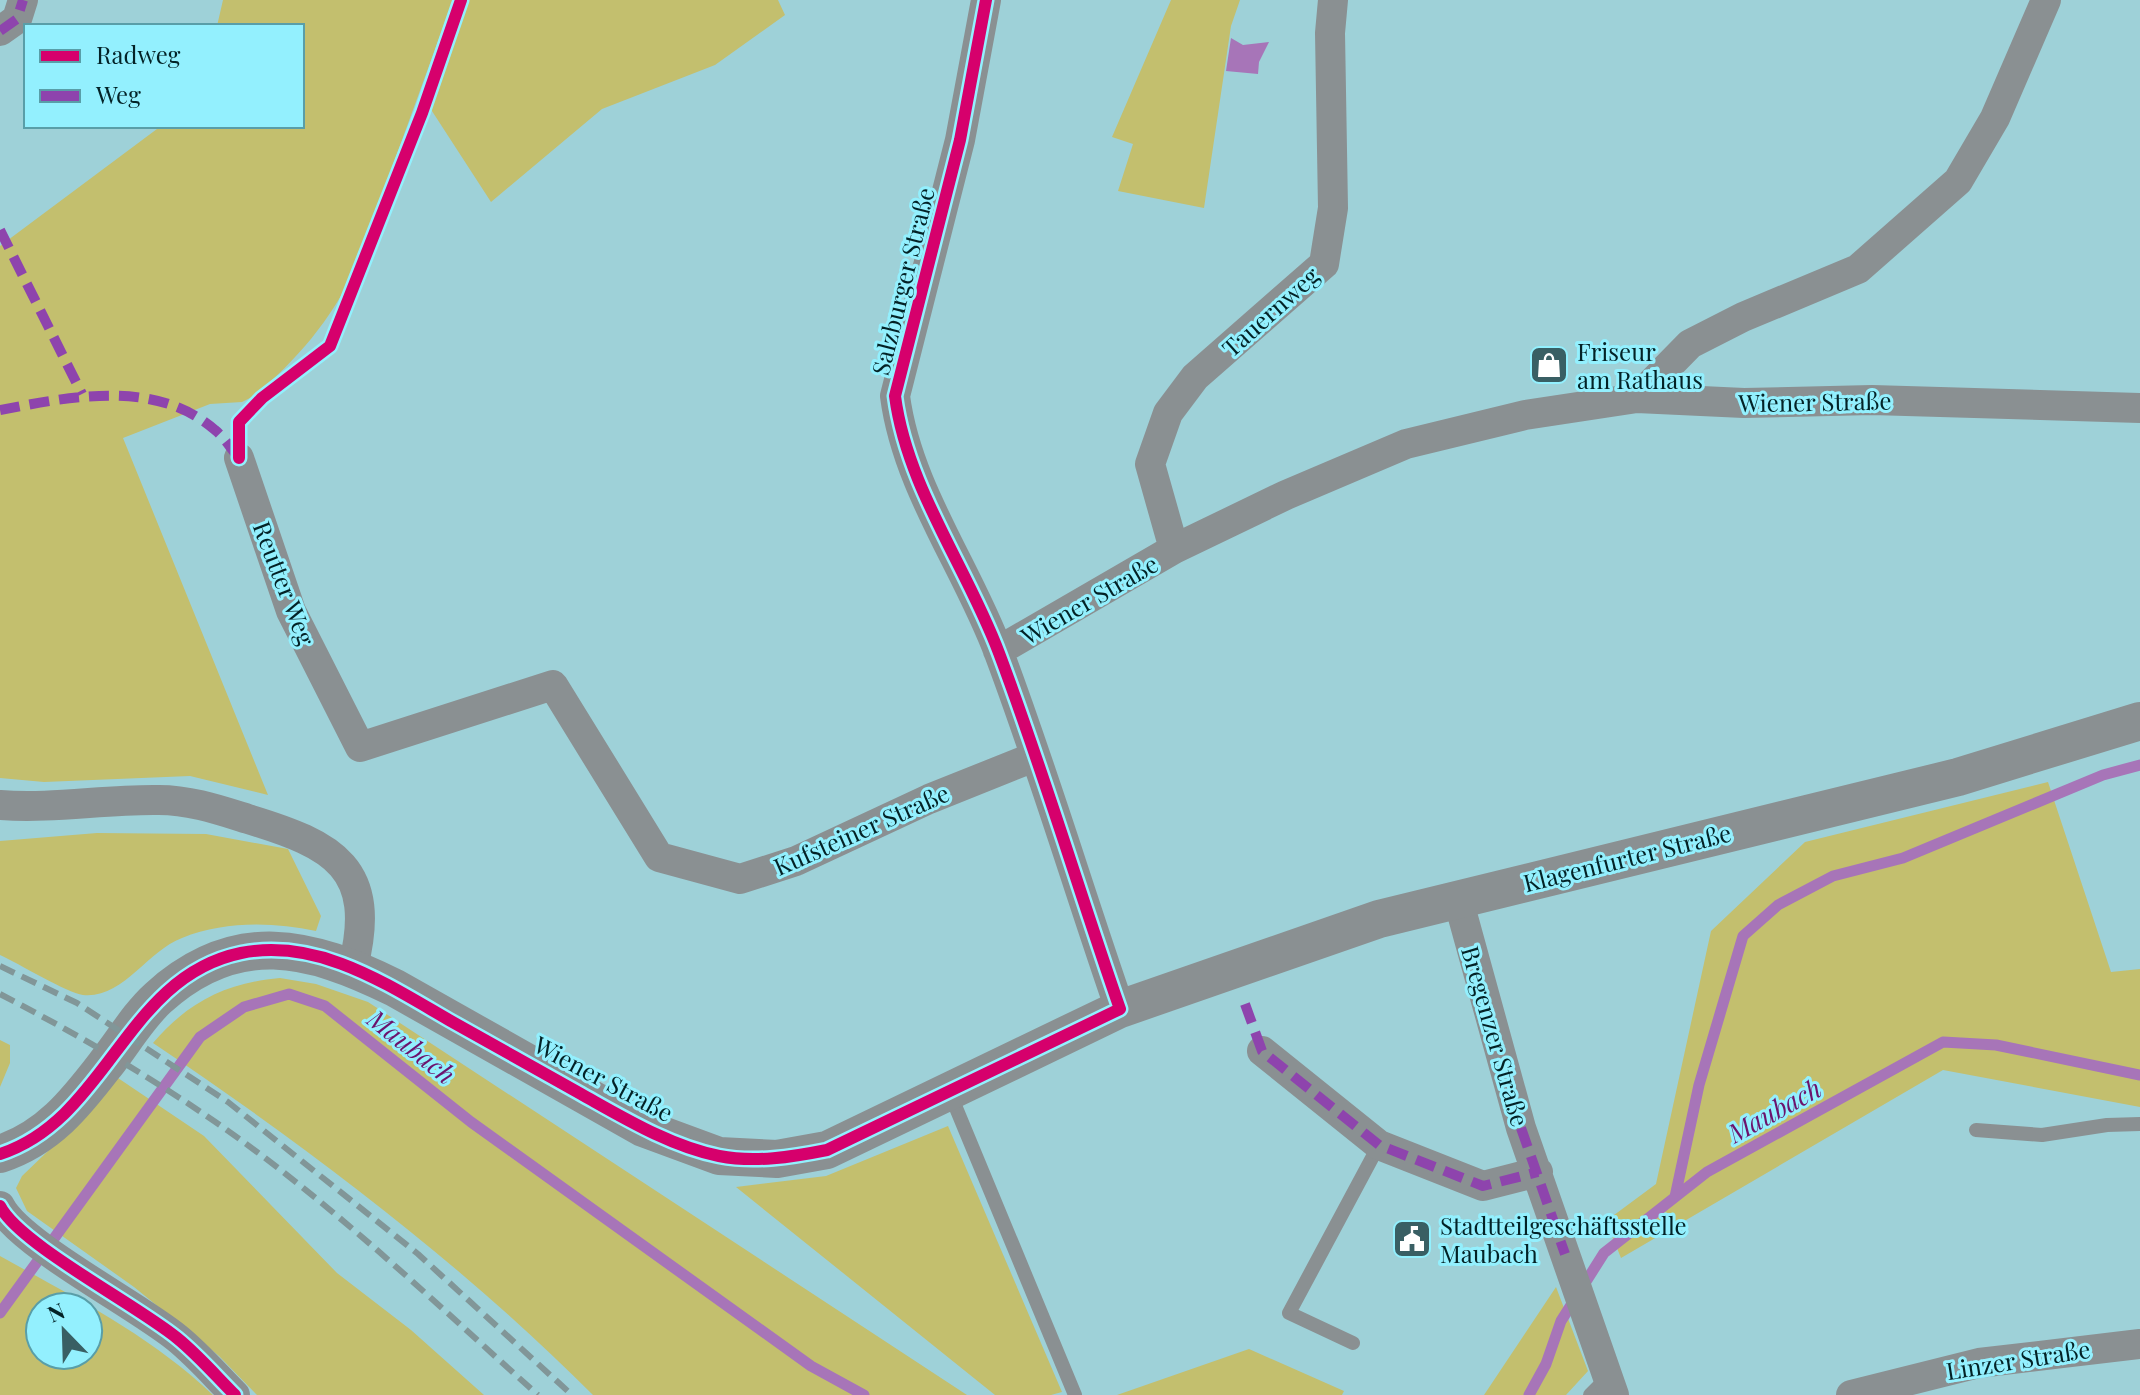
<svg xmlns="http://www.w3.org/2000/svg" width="2140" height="1395" font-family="'Playfair Display',serif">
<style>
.green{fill:#c3bf6e;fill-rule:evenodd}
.water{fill:#a775b8}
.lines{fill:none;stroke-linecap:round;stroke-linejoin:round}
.stream{stroke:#a775b8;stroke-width:11}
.service{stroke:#8a9092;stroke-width:14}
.minor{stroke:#8a9092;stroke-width:30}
.tertiary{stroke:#8a9092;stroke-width:38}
.rail{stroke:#819698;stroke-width:6;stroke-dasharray:16 8;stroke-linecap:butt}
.quiet{stroke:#8e44ad;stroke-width:10;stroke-dasharray:20 10;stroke-linecap:butt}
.cycleway-casing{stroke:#93f0fe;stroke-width:17}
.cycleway{stroke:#d6006c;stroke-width:12}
.labels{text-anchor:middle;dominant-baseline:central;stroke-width:6;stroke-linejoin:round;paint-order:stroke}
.street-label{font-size:24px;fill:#032226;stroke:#93f0fe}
.poi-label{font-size:24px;fill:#032226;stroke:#93f0fe;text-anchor:start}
.water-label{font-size:26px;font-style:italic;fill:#6c136c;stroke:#93f0fe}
</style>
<rect width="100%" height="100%" fill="#9ed1d8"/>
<path class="green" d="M223,0H453L355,269C332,319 296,361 254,396L242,402L210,404L123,438L268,795L190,776L44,782L0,778V246L161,126H302V26H217Z
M469,0H778L785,15L715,65L602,109L491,202L430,108Z
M1171,0H1240L1231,26L1204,208L1118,191L1133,144L1112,137Z
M2048,782L2111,972L2140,969V1107L1943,1070L1621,1258L1606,1221L1656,1184L1711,931L1805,842Z
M97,833L206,834L288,849L321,916L316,931C272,922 225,921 182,938C147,951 123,999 83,995C67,993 18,963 0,955V841Z
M280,978L316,984L368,1002L967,1395H593C460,1262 309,1148 153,1043C188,1002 226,983 280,978Z
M0,1040L10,1045V1063L0,1087Z
M115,1076L204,1136L337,1273L411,1330L484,1395H257L219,1356L134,1287L27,1211L16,1188L22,1176L73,1127Z
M948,1126L1062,1392L1051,1395H995L736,1187L826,1176Z
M0,1256C75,1298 150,1335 213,1395H0ZM40,1307H88V1355H40Z
M1556,1287L1588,1371L1566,1395H1484Z
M1249,1349L1344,1391L1342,1395H1117Z"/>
<path class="water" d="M1231,38L1243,45L1269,42L1259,62L1258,74L1226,71Z"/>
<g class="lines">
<path class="stream" d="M1675,1197L1699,1085L1743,936L1778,905L1833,876L1903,858L2103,775L2140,765
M0,1313L200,1037L244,1007L289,994L325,1006L471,1122L811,1366L864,1395
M1529,1395L1546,1364L1561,1321L1604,1253L1707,1172L1943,1042L1996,1045L2140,1075"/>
<path class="service" d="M949,1091L1075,1395
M1976,1130L2042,1135L2107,1125L2140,1124
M1353,1343L1289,1313L1379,1145
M1590,1395L1607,1378"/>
<path class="minor" d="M986,0L960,140L895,396C907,488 967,567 999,653C1043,770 1079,891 1120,1009
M0,31L17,19L23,0
M1637,398L1690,344L1743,317L1858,269L1958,181L1995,118L2046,0
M239,458L291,611L360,747L553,685L659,857L740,879L796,861L929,799L1034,757
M1174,549L1150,464L1168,413L1195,377L1324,264L1333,208L1330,33L1333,0
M998,651L1174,549L1286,495L1406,444L1525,415L1637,398L1744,403L1872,400L2140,408
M0,805C54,809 105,799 159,800C190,800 219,810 248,819C334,845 378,868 353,967
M1458,899L1521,1128L1614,1395
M1262,1051L1379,1145L1483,1186L1538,1172
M0,1206C19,1244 137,1305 177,1338C198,1355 216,1376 235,1395
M1851,1395L1979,1363L2140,1344"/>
<path class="tertiary" d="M0,1154C48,1138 75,1104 105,1065C122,1044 138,1016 158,998C236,927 310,946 395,988L643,1128L719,1156L777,1159L827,1150L1120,1009L1379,919L1958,777L2140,721"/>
<path class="rail" d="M0,966L77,1003L228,1102L418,1254L572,1395
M0,994C73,1032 146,1074 214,1121C330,1201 433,1301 538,1395"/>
<path class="quiet" d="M0,31L17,19L23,0
M0,230L82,394
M0,410C69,397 155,378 215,430C224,437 231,449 239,458
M1245,1004L1262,1051L1379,1145L1483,1186L1538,1172
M1521,1128L1565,1254"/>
<g class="cycleway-casing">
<path id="cycleway" d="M239,458V422L262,398L330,346L422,113L461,0
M0,1154C108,1119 125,977 241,953C318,938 385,983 449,1020C493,1045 537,1069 581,1094C624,1118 670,1146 719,1156C755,1163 792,1157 827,1150L1120,1009C1079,891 1043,770 999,653C967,567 907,488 895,396L960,140L986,0
M0,1206C19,1244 137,1305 177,1338C198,1355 216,1376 235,1395"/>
</g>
<use href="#cycleway" class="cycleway"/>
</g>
<defs>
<g id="shop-square" transform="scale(2)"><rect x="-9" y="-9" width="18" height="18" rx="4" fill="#395f64" stroke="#93f0fe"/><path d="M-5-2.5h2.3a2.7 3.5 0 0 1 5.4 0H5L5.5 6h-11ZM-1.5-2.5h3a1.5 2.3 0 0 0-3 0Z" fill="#fff"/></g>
<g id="civic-square" transform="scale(2)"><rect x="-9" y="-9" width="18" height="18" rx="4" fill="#395f64" stroke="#93f0fe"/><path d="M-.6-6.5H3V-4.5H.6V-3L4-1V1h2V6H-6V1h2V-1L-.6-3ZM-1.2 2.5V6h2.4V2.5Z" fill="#fff"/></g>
</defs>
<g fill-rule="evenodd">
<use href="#shop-square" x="1549" y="365"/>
<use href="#civic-square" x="1412" y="1239"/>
</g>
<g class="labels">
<g class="street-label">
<text transform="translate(902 281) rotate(-76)">Salzburger Straße</text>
<text transform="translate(1270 311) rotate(-42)">Tauernweg</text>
<text transform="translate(1815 401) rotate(-1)">Wiener Straße</text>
<text transform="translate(285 583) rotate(69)">Reutter Weg</text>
<text transform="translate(1089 599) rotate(-30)">Wiener Straße</text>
<text transform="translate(861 829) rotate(-24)">Kufsteiner Straße</text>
<text transform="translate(1627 857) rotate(-14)">Klagenfurter Straße</text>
<text transform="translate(1496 1036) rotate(74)">Bregenzer Straße</text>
<text transform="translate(604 1078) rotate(28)">Wiener Straße</text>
<text transform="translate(2018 1359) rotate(-9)">Linzer Straße</text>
</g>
<g class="poi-label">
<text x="1577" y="351">Friseur<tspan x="1577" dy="28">am Rathaus</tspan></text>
<text x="1440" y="1225">Stadtteilgeschäftsstelle<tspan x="1440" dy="28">Maubach</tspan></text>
</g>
<g class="water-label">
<text transform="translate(412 1046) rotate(38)">Maubach</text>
<text transform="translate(1774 1110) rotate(-29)">Maubach</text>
</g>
</g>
<rect x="24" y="24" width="280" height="104" fill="#93f0fe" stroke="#599ea8" stroke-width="2"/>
<rect x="40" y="50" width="40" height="12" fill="#d6006c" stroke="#599ea8" stroke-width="2"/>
<text x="96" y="64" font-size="24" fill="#032226">Radweg</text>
<rect x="40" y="90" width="40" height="12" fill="#8e44ad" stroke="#599ea8" stroke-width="2"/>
<text x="96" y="104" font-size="24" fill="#032226">Weg</text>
<g transform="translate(64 1331) rotate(337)"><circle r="38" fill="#93f0fe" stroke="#599ea8" stroke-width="2"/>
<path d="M0-6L14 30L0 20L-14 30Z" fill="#395f64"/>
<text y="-12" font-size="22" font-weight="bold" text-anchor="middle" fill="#032226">N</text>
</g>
</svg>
